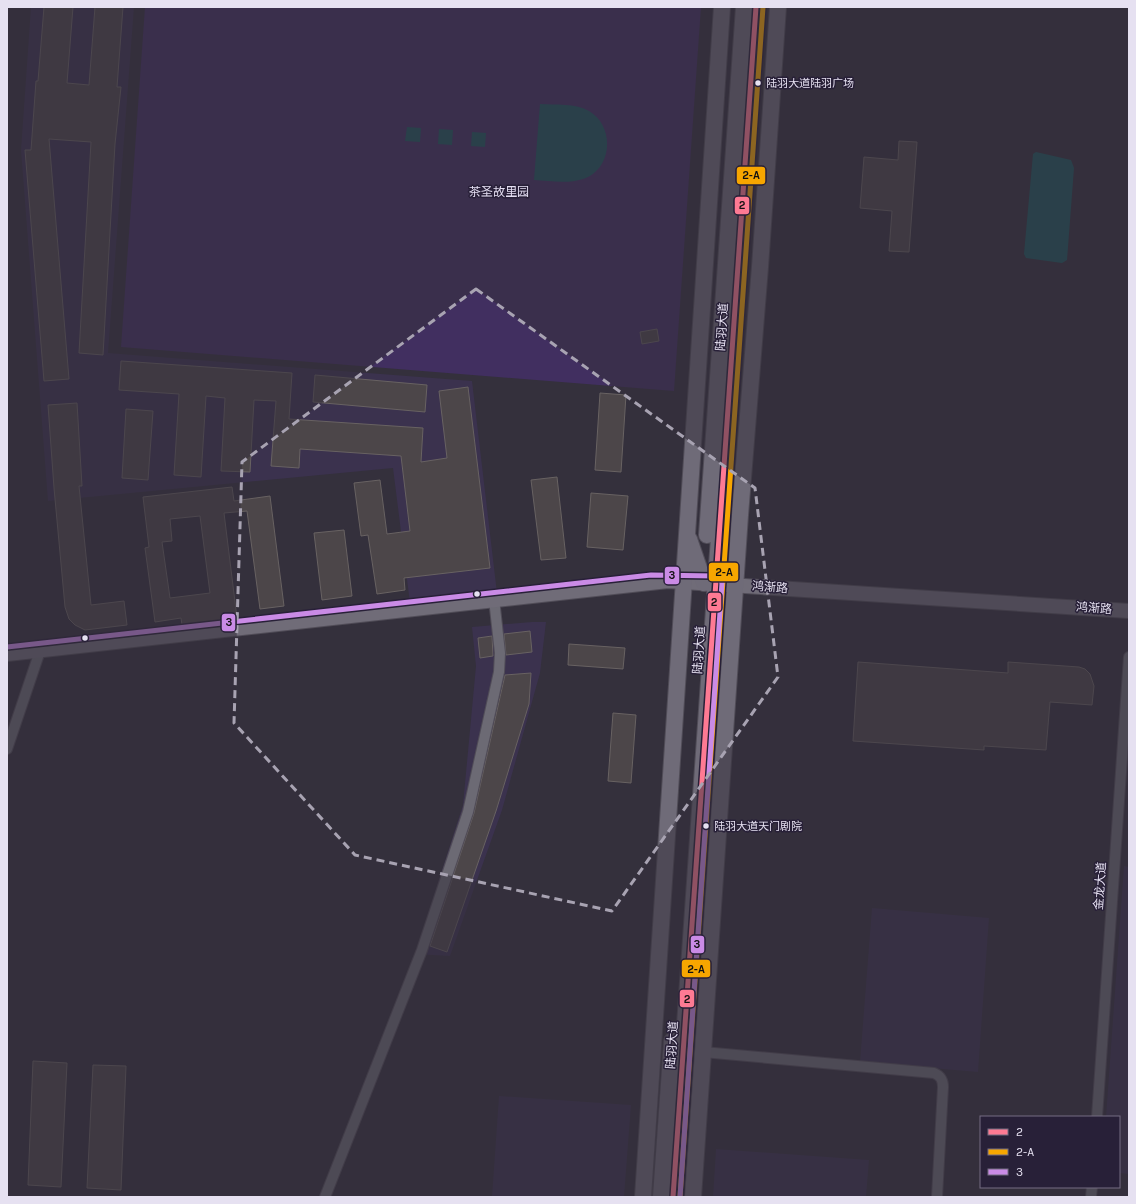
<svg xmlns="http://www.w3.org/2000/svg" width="1136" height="1204" font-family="Karla,'Noto Sans SC',sans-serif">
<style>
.built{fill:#3b324e}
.green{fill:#412f60}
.water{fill:#1d565c}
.building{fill:#4c4649;stroke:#686262;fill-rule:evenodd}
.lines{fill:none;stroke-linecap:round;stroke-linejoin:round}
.street-casing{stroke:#514d58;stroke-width:12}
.secondary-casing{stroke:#514d58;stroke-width:16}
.primary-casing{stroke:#514d58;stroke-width:18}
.street{stroke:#6c6a74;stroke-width:10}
.secondary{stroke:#706c78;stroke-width:14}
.primary{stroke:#6f6b78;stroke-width:16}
.bus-1-casing{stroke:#282038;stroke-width:8}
.bus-2-casing{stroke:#282038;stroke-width:8}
.bus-3-casing{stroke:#282038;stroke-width:8}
.bus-1{stroke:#fe7a93;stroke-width:5}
.bus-2{stroke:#f7a600;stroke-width:5}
.bus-3{stroke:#ca8be6;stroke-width:5}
.marked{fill:none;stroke:#a8a3b2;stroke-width:3;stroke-dasharray:8 5;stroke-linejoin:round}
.bus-dot{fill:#e6e1f1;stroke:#282038;stroke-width:1.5}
.labels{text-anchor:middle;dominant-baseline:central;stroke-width:3;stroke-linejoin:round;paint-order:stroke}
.bus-label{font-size:11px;fill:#e6e1f1;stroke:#282038;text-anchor:start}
.park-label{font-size:12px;fill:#e4def2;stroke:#282038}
.street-label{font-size:12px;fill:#e6e1f1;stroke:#282038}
.line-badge{stroke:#282038;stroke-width:1.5}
.pale-badge-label{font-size:11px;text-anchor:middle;font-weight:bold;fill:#111}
</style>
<rect width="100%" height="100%" fill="#34303c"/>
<path class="built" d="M31,7H134L108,353L472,381L497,593L410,603L393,468L48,501L21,150Z
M532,622H546L540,673L502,810L450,956L415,954L463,805L476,666L472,627Z
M1124,866L1129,867V1174L1119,1173V1117H1106Z
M872,908L989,918L978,1072L860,1062Z
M499,1096L631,1105L624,1197H492Z
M716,1149L869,1160L866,1197H713Z"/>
<path class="green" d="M145,7H701L674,391L121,347Z"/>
<path class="water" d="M540,104C555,105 576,103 589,111C615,126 613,169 583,179C568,184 550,181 534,180Z
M407,127L421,128L420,142L405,141Z
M439,129L453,130L452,145L438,144Z
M472,132L486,133L485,147L471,146Z
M1036,152L1071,160L1074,168L1067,260L1062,263L1026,258L1024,254L1033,154Z"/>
<path class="building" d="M44,7H73L67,83L89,85L95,7H123L117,87H121L115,144L103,355L79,353L91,142L49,139L69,379L44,381L25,150H31L36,81H38Z
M899,141L917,142L909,252L889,251L892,211L860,208L864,157L898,160Z
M657,329L659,341L642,344L640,332Z
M121,361L292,373L289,419L423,428L421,462L447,458L439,391L468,387L490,568L404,578L405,590L377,594L368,535L361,536L354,483L380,480L387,534L410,531L401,456L300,449L299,468L271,466L276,401L254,400L250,472L221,471L225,398L206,396L201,477L174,475L179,394L119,390Z
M315,375L427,385L425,412L313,402Z
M600,393L626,395L621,472L595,470Z
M77,403L82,486H79L91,605L124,601L127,625L85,630L75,625L69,619L65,607L54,488L48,405Z
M126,409L153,411L148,480L122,478Z
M557,477L566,558L541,560L531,480Z
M232,487L234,501L270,496L284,606L260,609L247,511L224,513L237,618L182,625L181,618L155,622L145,548L149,547L143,497ZM200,516L210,593L170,598L162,542L172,541L170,519Z
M591,493L628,496L623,550L587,547Z
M344,530L352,596L322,600L314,533Z
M530,631L532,652L506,655L504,634Z
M492,636L493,656L480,658L478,638Z
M569,644L625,648L623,669L568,665Z
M858,662L1008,673V662L1079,667L1085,669L1090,674L1094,686L1092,705L1050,702L1046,750L984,746V750L853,741Z
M531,673L529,704L496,811L447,952L430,946L474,813L505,675Z
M613,713L636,715L631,783L608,781Z
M33,1061L67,1063L61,1187L28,1185Z
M93,1065L126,1066L121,1190L87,1188Z"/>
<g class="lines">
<g class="street-casing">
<path id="street" d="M7,749L40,651
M703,1052L934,1073C941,1076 943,1080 943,1087L937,1197
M1097,1117L1129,657
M325,1197L422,950L468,812L499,672L500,653L494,599
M1091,1197L1092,1187"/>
</g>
<g class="secondary-casing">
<path id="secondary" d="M7,654L668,581L1129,611"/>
</g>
<g class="primary-casing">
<path id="primary" d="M707,535L744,7
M689,539L704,583
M643,1197L722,7
M661,1197L672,1041
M673,1197L756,7
M693,1197L740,515L760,267L778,7"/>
</g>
<use href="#street" class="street"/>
<use href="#secondary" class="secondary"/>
<use href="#primary" class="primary"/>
<g class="bus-1-casing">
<path id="bus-1" d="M673,1197L756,7"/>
</g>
<g class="bus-2-casing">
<path id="bus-2" d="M680,1197L763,7"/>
</g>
<g class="bus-3-casing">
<path id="bus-3" d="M7,647L651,575L715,576L719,578L722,583L680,1197"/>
</g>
<use href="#bus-1" class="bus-1"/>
<use href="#bus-2" class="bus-2"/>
<use href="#bus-3" class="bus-3"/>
</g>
<path d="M0 0H1136V1204H0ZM476,289L755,488L778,677L612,911L355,855L234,723L242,462Z" fill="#34303c" fill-opacity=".55" fill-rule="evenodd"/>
<path class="marked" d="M476,289L755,488L778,677L612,911L355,855L234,723L242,462Z"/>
<g class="bus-dot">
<circle cx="758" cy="83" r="3.5"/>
<circle cx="477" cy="594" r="3.5"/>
<circle cx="85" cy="638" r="3.5"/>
<circle cx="706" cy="826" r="3.5"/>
</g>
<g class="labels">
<g class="bus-label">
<text x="766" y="83">陆羽大道陆羽广场</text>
<text x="714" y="826">陆羽大道天门剧院</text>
</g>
<g class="park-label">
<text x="499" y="192">茶圣故里园</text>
</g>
<g class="street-label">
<text transform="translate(722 327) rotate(-86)">陆羽大道</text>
<text transform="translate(770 587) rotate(4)">鸿渐路</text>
<text transform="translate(1094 608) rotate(4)">鸿渐路</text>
<text transform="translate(699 650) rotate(-86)">陆羽大道</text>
<text transform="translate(1100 886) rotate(-86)">金龙大道</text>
<text transform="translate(672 1045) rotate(-86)">陆羽大道</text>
</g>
</g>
<g class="line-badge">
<rect x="736" y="166" width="30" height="19" rx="4" fill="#f7a600"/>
<rect x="734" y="196" width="16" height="19" rx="4" fill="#fe7a93"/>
<rect x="708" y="562" width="31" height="20" rx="4" fill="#f7a600"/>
<rect x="664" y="566" width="16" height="19" rx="4" fill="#ca8be6"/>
<rect x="707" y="592" width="15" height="20" rx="4" fill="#fe7a93"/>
<rect x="221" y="613" width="15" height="19" rx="4" fill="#ca8be6"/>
<rect x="690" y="935" width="15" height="19" rx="4" fill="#ca8be6"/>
<rect x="681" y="959" width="30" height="19" rx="4" fill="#f7a600"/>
<rect x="679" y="989" width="16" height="19" rx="4" fill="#fe7a93"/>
</g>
<g class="pale-badge-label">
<text x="751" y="179">2-A</text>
<text x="742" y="209">2</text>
<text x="724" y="576">2-A</text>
<text x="672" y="579">3</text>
<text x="714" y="606">2</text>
<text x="229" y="626">3</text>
<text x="697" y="948">3</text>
<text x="696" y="973">2-A</text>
<text x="687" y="1003">2</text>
</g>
<rect width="1136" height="1204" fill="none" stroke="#e6e1f1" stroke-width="16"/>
<rect x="980" y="1116" width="140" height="72" fill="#282038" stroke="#746d82"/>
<rect x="988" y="1129" width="20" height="6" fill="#fe7a93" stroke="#746d82"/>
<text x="1016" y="1136" font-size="12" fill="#e6e1f1">2</text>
<rect x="988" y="1149" width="20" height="6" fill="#f7a600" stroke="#746d82"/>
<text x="1016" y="1156" font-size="12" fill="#e6e1f1">2-A</text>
<rect x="988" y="1169" width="20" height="6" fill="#ca8be6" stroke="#746d82"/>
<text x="1016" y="1176" font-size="12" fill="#e6e1f1">3</text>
</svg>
